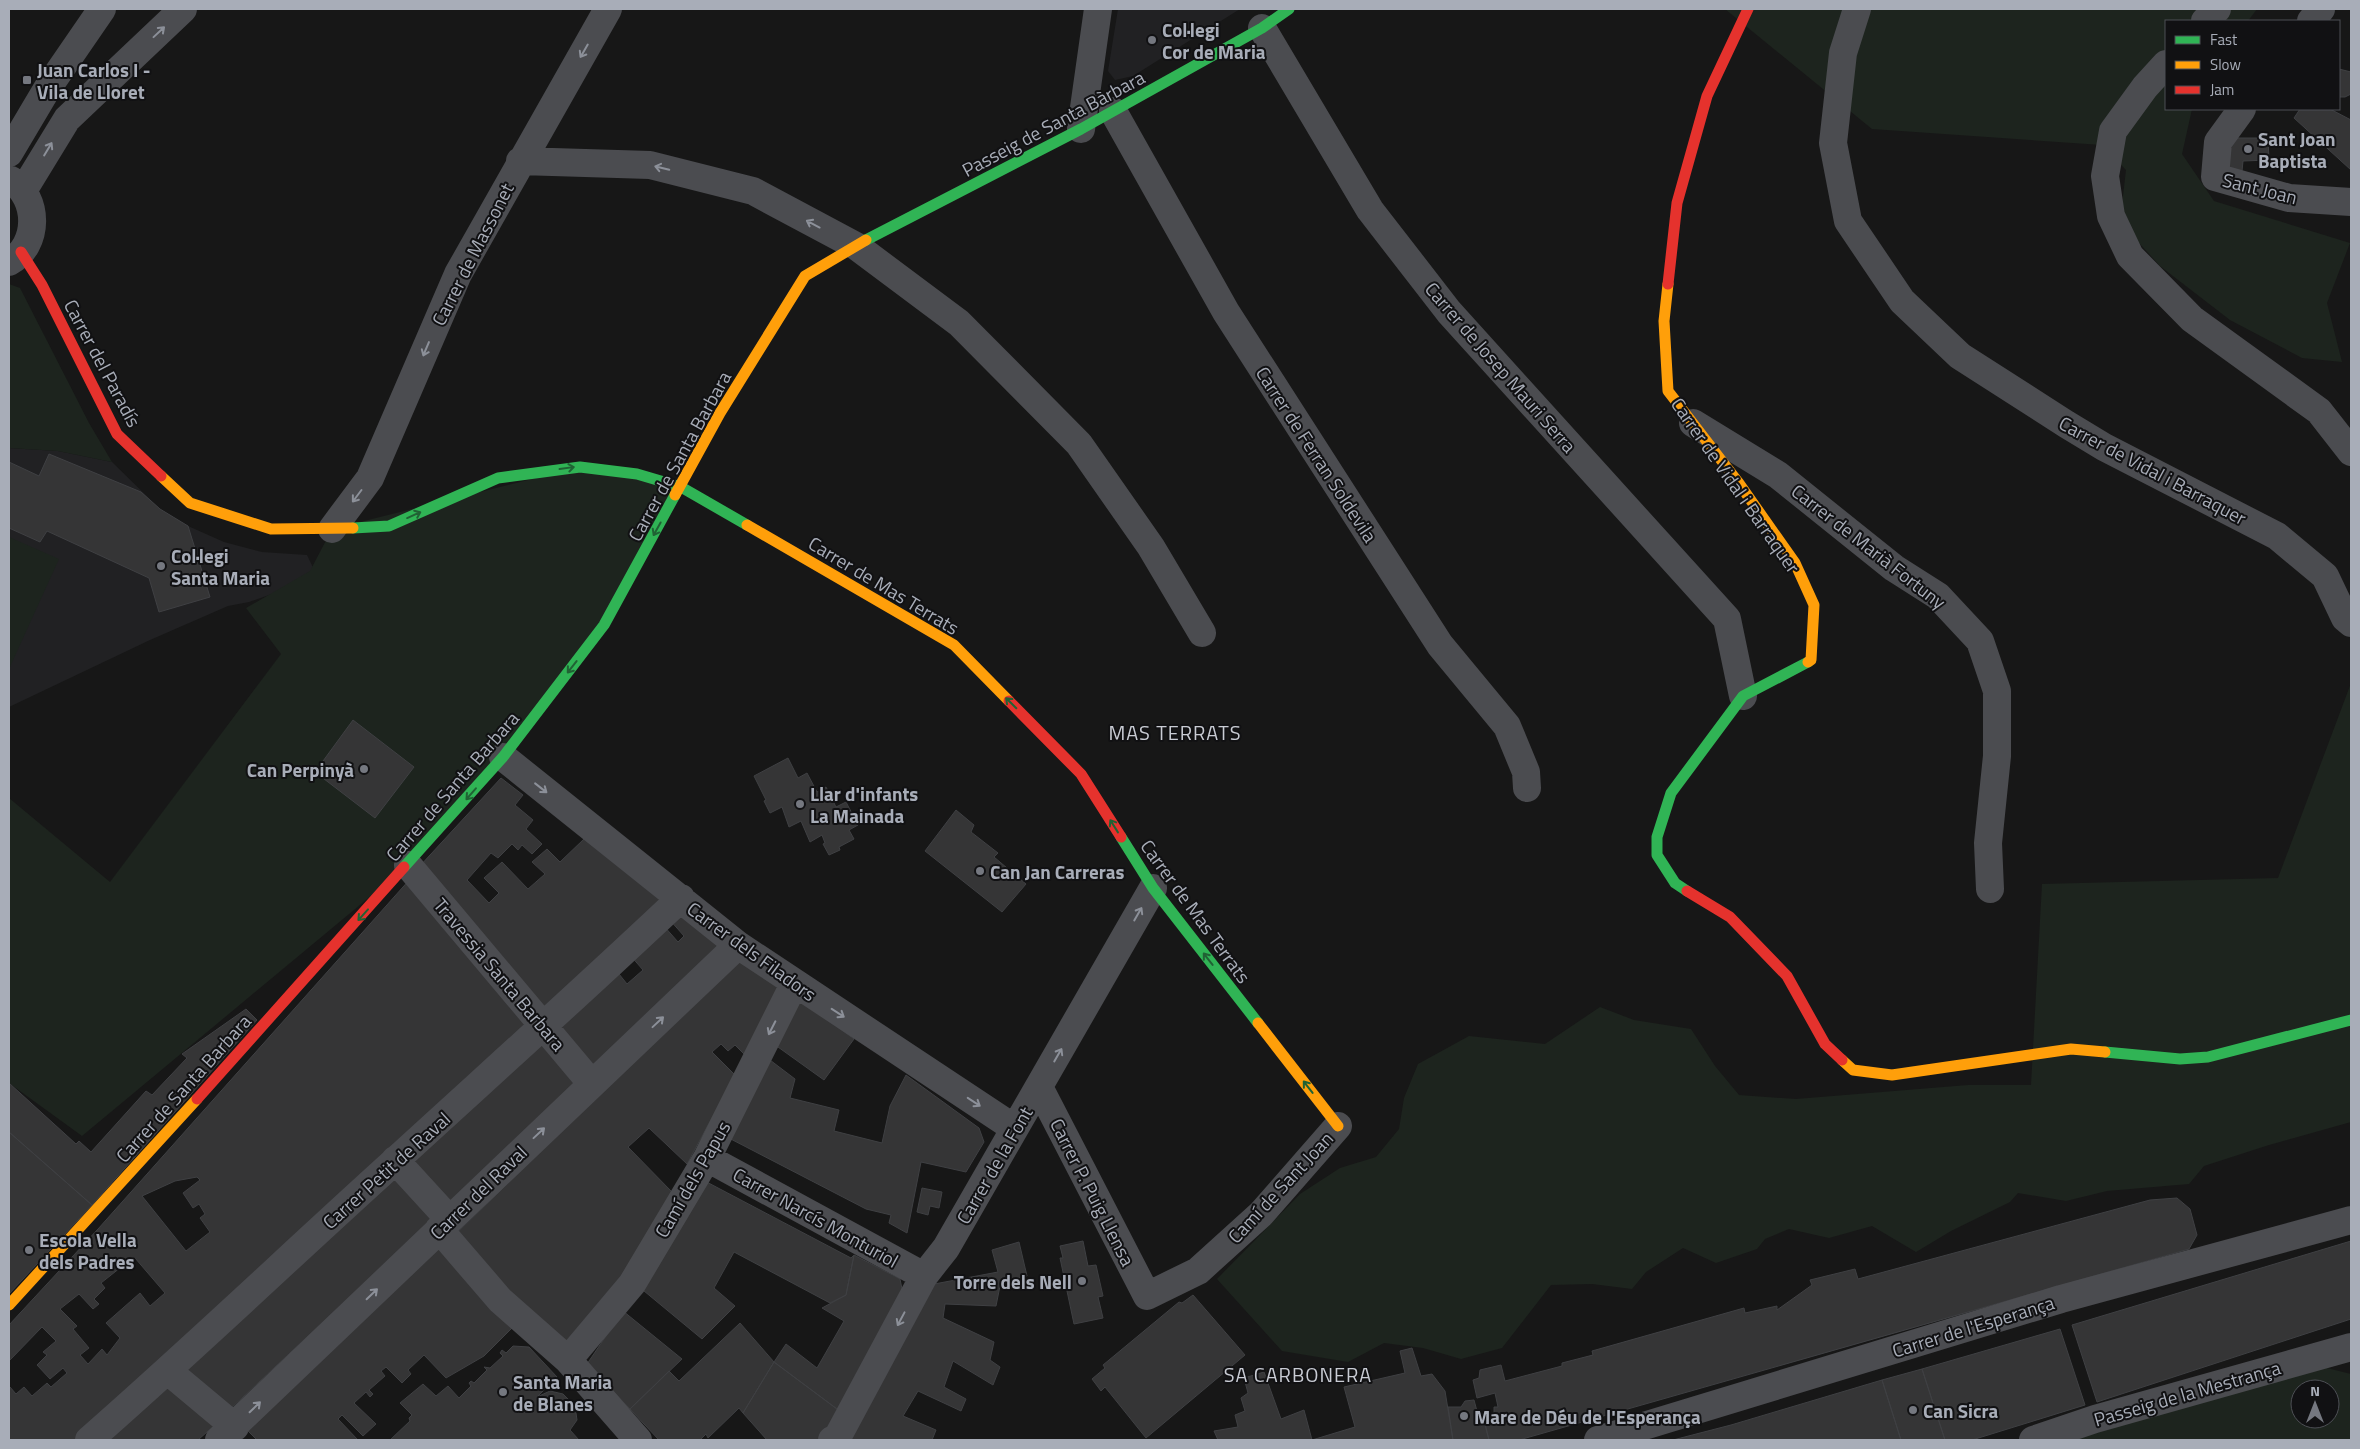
<svg xmlns="http://www.w3.org/2000/svg" width="2360" height="1449" font-family="'Titillium Web',sans-serif">
<style>
.built{fill:#212123}
.green{fill:#1d241e;fill-rule:evenodd}
.building{fill:#353536;stroke:#3f4043;fill-rule:evenodd}
.lines{fill:none;stroke-linecap:round;stroke-linejoin:round}
.street{stroke:#4b4c50;stroke-width:28}
.fast{stroke:#30b455;stroke-width:11}
.slow{stroke:#ff9f0a;stroke-width:11}
.jam{stroke:#e5322d;stroke-width:11}
.oneway{stroke:#8c9099}
.oneway2{stroke:#206234}
.poi-dot{fill:#757880;stroke:#111113;stroke-width:2}
.labels{text-anchor:middle;dominant-baseline:central;stroke-width:4;stroke-linejoin:round;paint-order:stroke}
.poi-label{font-size:19px;font-weight:bold;fill:#a8adb8;stroke:#111113;text-anchor:start}
.street-label{font-size:19px;fill:#a8adb8;stroke:#111113}
.neighbourhood-label{font-size:20px;letter-spacing:1px;fill:#c9ccd4;stroke:#111113}
</style>
<rect width="100%" height="100%" fill="#171717"/>
<path class="built" d="M1118,9H1240L1133,76L1115,80L1108,71Z
M9,448L58,451L112,462L160,509L188,526L224,542L262,552L307,555L318,578L249,602L228,606L150,640L9,707Z"/>
<path class="green" d="M1725,9H2257L2248,21H2166V109H2192L2182,154L2214,201L2350,243L2327,303L2342,362L2302,358L2230,320L2160,266L2120,222L2126,170L2102,145L1872,129Z
M9,284L20,288L89,423L112,462L58,451L9,448Z
M580,467L681,487L604,625L408,865L82,1136L9,1083V798L110,882L281,654L246,608L310,571L332,529Z
M9,537L59,559L9,669Z
M2351,683V1122L2269,1145L2204,1166L2189,1184L2107,1191L2066,1201L2018,1193L2010,1202L1951,1231L1916,1252L1872,1226L1829,1238L1789,1229L1765,1239L1757,1249L1716,1263L1683,1248L1646,1272L1632,1289L1592,1284L1551,1285L1502,1348L1461,1359L1423,1348L1384,1343L1348,1362L1282,1351L1217,1279L1300,1194L1340,1168L1376,1157L1399,1129L1404,1098L1418,1064L1469,1036L1545,1044L1600,1007L1634,1020L1691,1029L1715,1066L1739,1095L1796,1099L1968,1085H2031L2042,884L2278,878Z
M2311,1364L2351,1374V1440H2056ZM2300,1389H2330V1419H2300Z"/>
<path class="building" d="M2339,69L2351,72V94L2345,97H2339Z
M2300,109H2330L2351,120V170L2294,118Z
M2227,138H2268L2269,160L2243,161L2242,171H2227Z
M49,454L141,492L160,509L188,526L210,597L159,612L149,578L47,531L40,542L9,528V462L39,476Z
M353,720L414,767L375,818L315,772Z
M788,758L798,778L807,773L817,792L826,787L836,807L846,802L858,825L849,830L854,839L839,847L840,850L829,855L823,844L825,843L822,835L810,842L801,821L789,827L782,807L770,813L764,801L766,800L754,776Z
M501,778L523,795L515,805L533,820L526,829L542,844L532,854L522,845L518,850L512,844L498,858L491,853L467,880L489,903L499,893L484,878L502,862L528,889L545,874L532,862L547,849L560,862L584,839L667,902L543,1017L419,867Z
M956,810L974,825L971,832L998,853L994,857L1026,884L1002,912L925,851Z
M411,878L535,1024L77,1440H9V1388L10,1387L16,1394L24,1387L32,1396L47,1383L51,1387L67,1373L63,1368L50,1379L37,1365L47,1355L43,1352L56,1341L42,1327L9,1361V1325L98,1229ZM197,1177L200,1180L183,1193L193,1208L199,1204L205,1214L200,1218L210,1232L186,1251L142,1196L175,1181ZM135,1258L165,1293L150,1306L140,1293L106,1323L120,1338L107,1355L102,1349L88,1364L80,1355L89,1348L73,1329L77,1326L60,1309L79,1294L93,1309L99,1304L94,1299L105,1288L101,1283L125,1264L128,1266Z
M679,910L724,945L590,1071L554,1028L615,969L627,984L643,970L630,955L663,925L678,942L684,936L669,919Z
M741,955L779,986L745,1055L735,1045L728,1051L721,1044L712,1052L735,1075L687,1164L649,1128L628,1147L672,1192L599,1319L566,1344L453,1237Z
M795,996L854,1039L824,1080L771,1042Z
M246,1009L257,1020L92,1205L9,1132V1083L76,1144L79,1141L91,1152L146,1091L152,1095L187,1058L182,1054Z
M544,1036L581,1081L444,1208L405,1161Z
M766,1057L795,1079L790,1098L839,1110L834,1131L882,1143L890,1106L906,1075L979,1128L984,1142L966,1172L921,1162L907,1233L889,1223L891,1215L866,1209L723,1135Z
M9,1132L92,1205L9,1294Z
M396,1168L436,1216L227,1412L177,1371Z
M701,1179L851,1258L854,1255L846,1295L830,1303L734,1252L714,1288L735,1306L702,1339L638,1286Z
M922,1188L942,1192L939,1208L930,1206L928,1215L917,1212Z
M2177,1198L2190,1209L2197,1235L2189,1249L1519,1440H1489L1483,1415L1494,1413V1407H1498L1495,1393L1477,1398L1473,1380L1479,1378L1480,1370L1501,1365L1505,1381L1562,1366V1363L1593,1355L1592,1351L1744,1308L1745,1313L1777,1306V1310L1812,1285L1810,1280L1855,1269L1858,1279L2150,1200Z
M1083,1241L1088,1266L1096,1265L1103,1296L1098,1297L1103,1318L1074,1324L1060,1258H1063L1060,1246Z
M2351,1241V1319L2097,1402L2072,1325Z
M1019,1242L1027,1276L1001,1281L996,1306L945,1304L943,1318L994,1342L990,1360L1000,1367L993,1385L953,1361L944,1387L966,1399L961,1411L918,1391L903,1416L936,1430L932,1440H842L929,1285L998,1272L992,1250Z
M444,1244L512,1328L484,1356L446,1378L424,1355L408,1370L411,1374L402,1383L386,1367L381,1371L385,1376L369,1390L373,1394L370,1397L366,1392L354,1403L376,1424L363,1436L342,1415L338,1419L358,1440H257L247,1430Z
M854,1255L900,1279L903,1294L841,1412L774,1362L786,1344L817,1368L844,1321L822,1308L846,1295Z
M1193,1295L1245,1355L1146,1438L1105,1387L1101,1391L1092,1379L1105,1368L1103,1365L1179,1302L1182,1303Z
M623,1311L682,1359L630,1409L587,1364Z
M740,1323L774,1362L743,1413L739,1408L708,1438L706,1434L700,1440H659L630,1409L669,1371L679,1381Z
M2060,1329L2085,1405L1972,1440H1945L1922,1369Z
M513,1346L529,1347L557,1377L537,1397L550,1391L563,1394L575,1406L577,1420L570,1430L579,1440H390L410,1421L409,1418L412,1415L400,1403L423,1384L436,1396L448,1386L459,1398L471,1386L469,1383L471,1381L474,1383L487,1370L484,1367L490,1368L503,1356L500,1353L502,1350L506,1353Z
M1412,1348L1421,1376L1432,1374L1445,1391L1453,1440H1218L1214,1431L1238,1427L1235,1415L1245,1411L1241,1398L1248,1393L1244,1378L1264,1372L1281,1419L1304,1410L1312,1440L1355,1427L1344,1387L1405,1373L1400,1351Z
M774,1362L841,1412L819,1440H767L743,1413Z
M1922,1369L1945,1440H1901L1882,1380Z
M166,1380L217,1423L198,1440H100Z
M1882,1380L1901,1440H1673L1731,1425Z
M1474,1400L1481,1426L1485,1425L1489,1440H1453L1448,1407H1461L1465,1401Z"/>
<g class="lines">
<path class="street" d="M1857,9L1843,53L1833,143L1848,221L1902,301L1960,356L2066,424L2104,447L2277,536L2325,576L2345,618L2351,623
M2205,21L2217,9
M2311,21L2321,9
M1262,28L1370,210L1449,312L1727,619L1743,696
M2166,64L2145,87L2113,131L2105,176L2111,216L2130,256L2192,319L2319,411L2351,452
M2242,109L2218,142L2215,177L2289,198L2351,202
M1113,111L1226,312L1440,645L1507,726L1526,772L1527,788
M1081,129L1098,9
M9,153L47,89L102,9
M520,161L650,165L753,191L856,246L959,323L1079,444L1151,547L1202,633
M23,191L67,119L183,9
M9,262C40,245 39,198 11,180
M1693,423L1778,475L1894,568L1938,596L1980,641L1997,691V756L1988,843L1990,889
M332,529L370,478L458,274L608,9
M503,757L738,945L1014,1128
M408,865L592,1084
M1039,1087L1147,1296L1198,1271L1261,1214L1338,1126
M707,1158L924,1276
M395,1160L449,1219
M439,1229L500,1300L568,1360L638,1440
M568,1360L632,1284L707,1158L794,984
M168,1371L235,1427
M89,1440C193,1349 293,1253 396,1160C491,1073 587,987 681,898
M219,1440L738,945
M832,1440L837,1438L924,1276L946,1248L1153,888
M1598,1440L2061,1299L2351,1220
M2033,1440L2095,1419L2351,1347"/>
<path class="fast" d="M866,240L1081,129L1262,28L1289,9
M353,528L389,526L498,478L580,467L637,474L681,487L747,525
M1121,837L1153,888L1258,1023
M404,867L503,757L604,625L675,495
M1687,891L1675,883L1657,855V837L1671,793L1743,696L1808,662
M2105,1052L2180,1059L2208,1057L2351,1020"/>
<path class="slow" d="M1668,284L1664,321L1668,391L1738,482L1795,563L1814,605L1811,660L1808,662
M161,476L190,503L271,529L353,528
M675,495L720,413L805,276L866,240
M747,525L954,645L1009,701
M1258,1023L1338,1126
M1842,1060L1853,1070L1892,1075L2071,1049L2105,1052
M9,1305L197,1099"/>
<path class="jam" d="M21,252L42,285L117,434L161,476
M1668,284L1677,203L1707,96L1748,9
M1009,701L1081,774L1121,837
M1687,891L1730,917L1787,976L1825,1044L1842,1060
M197,1099L404,867"/>
</g>
<defs><path id="oneway-shaft" d="M-6 0H5M1.5-3L5.5 0L1.5 3" fill="none" stroke-width="1.6" stroke-linecap="round" stroke-linejoin="round" transform="scale(1.25)"/></defs>
<g class="oneway">
<use href="#oneway-shaft" transform="translate(159 32) rotate(-43)"/>
<use href="#oneway-shaft" transform="translate(584 51) rotate(120)"/>
<use href="#oneway-shaft" transform="translate(48 149) rotate(-59)"/>
<use href="#oneway-shaft" transform="translate(662 168) rotate(-166)"/>
<use href="#oneway-shaft" transform="translate(813 224) rotate(-152)"/>
<use href="#oneway-shaft" transform="translate(426 349) rotate(113)"/>
<use href="#oneway-shaft" transform="translate(357 496) rotate(127)"/>
<use href="#oneway-shaft" transform="translate(541 788) rotate(38)"/>
<use href="#oneway-shaft" transform="translate(1138 914) rotate(-60)"/>
<use href="#oneway-shaft" transform="translate(838 1013) rotate(33)"/>
<use href="#oneway-shaft" transform="translate(658 1022) rotate(-43)"/>
<use href="#oneway-shaft" transform="translate(772 1028) rotate(117)"/>
<use href="#oneway-shaft" transform="translate(1058 1055) rotate(-60)"/>
<use href="#oneway-shaft" transform="translate(974 1102) rotate(33)"/>
<use href="#oneway-shaft" transform="translate(539 1133) rotate(-43)"/>
<use href="#oneway-shaft" transform="translate(372 1294) rotate(-44)"/>
<use href="#oneway-shaft" transform="translate(901 1319) rotate(118)"/>
<use href="#oneway-shaft" transform="translate(255 1407) rotate(-44)"/>
</g>
<g class="oneway2">
<use href="#oneway-shaft" transform="translate(567 468) rotate(-8)"/>
<use href="#oneway-shaft" transform="translate(414 515) rotate(-24)"/>
<use href="#oneway-shaft" transform="translate(657 529) rotate(119)"/>
<use href="#oneway-shaft" transform="translate(572 667) rotate(128)"/>
<use href="#oneway-shaft" transform="translate(1011 703) rotate(-135)"/>
<use href="#oneway-shaft" transform="translate(471 794) rotate(131)"/>
<use href="#oneway-shaft" transform="translate(1114 826) rotate(-122)"/>
<use href="#oneway-shaft" transform="translate(363 915) rotate(132)"/>
<use href="#oneway-shaft" transform="translate(1208 959) rotate(-128)"/>
<use href="#oneway-shaft" transform="translate(1308 1087) rotate(-128)"/>
</g>
<g class="poi-dot">
<circle cx="1152" cy="40" r="5"/>
<rect x="22" y="75" width="10" height="10" rx="2.5"/>
<circle cx="2248" cy="149" r="5"/>
<circle cx="161" cy="566" r="5"/>
<circle cx="364" cy="769" r="5"/>
<circle cx="800" cy="804" r="5"/>
<circle cx="980" cy="871" r="5"/>
<circle cx="29" cy="1250" r="5"/>
<circle cx="1082" cy="1281" r="5"/>
<circle cx="503" cy="1392" r="5"/>
<circle cx="1913" cy="1410" r="5"/>
<circle cx="1464" cy="1416" r="5"/>
</g>
<g class="labels">
<g class="poi-label">
<text x="1162" y="29">Col·legi<tspan x="1162" dy="22">Cor de Maria</tspan></text>
<text x="37" y="69">Juan Carlos I -<tspan x="37" dy="22">Vila de Lloret</tspan></text>
<text x="2258" y="138">Sant Joan<tspan x="2258" dy="22">Baptista</tspan></text>
<text x="171" y="555">Col·legi<tspan x="171" dy="22">Santa Maria</tspan></text>
<text x="354" y="769" text-anchor="end">Can Perpinyà</text>
<text x="810" y="793">Llar d'infants<tspan x="810" dy="22">La Mainada</tspan></text>
<text x="990" y="871">Can Jan Carreras</text>
<text x="39" y="1239">Escola Vella<tspan x="39" dy="22">dels Padres</tspan></text>
<text x="1072" y="1281" text-anchor="end">Torre dels Nell</text>
<text x="513" y="1381">Santa Maria<tspan x="513" dy="22">de Blanes</tspan></text>
<text x="1923" y="1410">Can Sicra</text>
<text x="1474" y="1416">Mare de Déu de l'Esperança</text>
</g>
<g class="street-label">
<text transform="translate(1053 123) rotate(-28)">Passeig de Santa Bàrbara</text>
<text transform="translate(2260 188) rotate(14)">Sant Joan</text>
<text transform="translate(472 254) rotate(-63)">Carrer de Massonet</text>
<text transform="translate(103 363) rotate(62)">Carrer del Paradís</text>
<text transform="translate(1501 367) rotate(49)">Carrer de Josep Mauri Serra</text>
<text transform="translate(1317 454) rotate(57)">Carrer de Ferran Soldevila</text>
<text transform="translate(679 456) rotate(-61)">Carrer de Santa Barbara</text>
<text transform="translate(2153 470) rotate(28)">Carrer de Vidal i Barraquer</text>
<text transform="translate(1736 485) rotate(55)">Carrer de Vidal i Barraquer</text>
<text transform="translate(1869 546) rotate(38)">Carrer de Marià Fortuny</text>
<text transform="translate(884 585) rotate(31)">Carrer de Mas Terrats</text>
<text transform="translate(452 786) rotate(-49)">Carrer de Santa Barbara</text>
<text transform="translate(1196 911) rotate(54)">Carrer de Mas Terrats</text>
<text transform="translate(752 951) rotate(36)">Carrer dels Filadors</text>
<text transform="translate(500 974) rotate(50)">Travessia Santa Barbara</text>
<text transform="translate(183 1088) rotate(-48)">Carrer de Santa Barbara</text>
<text transform="translate(994 1165) rotate(-60)">Carrer de la Font</text>
<text transform="translate(386 1170) rotate(-42)">Carrer Petit de Raval</text>
<text transform="translate(692 1179) rotate(-60)">Camí dels Papus</text>
<text transform="translate(1280 1187) rotate(-47)">Camí de Sant Joan</text>
<text transform="translate(478 1192) rotate(-44)">Carrer del Raval</text>
<text transform="translate(1093 1192) rotate(63)">Carrer P. Puig Llensa</text>
<text transform="translate(816 1217) rotate(29)">Carrer Narcís Monturiol</text>
<text transform="translate(1973 1326) rotate(-17)">Carrer de l'Esperança</text>
<text transform="translate(2187 1393) rotate(-16)">Passeig de la Mestrança</text>
</g>
<g class="neighbourhood-label">
<text x="1175" y="732">MAS TERRATS</text>
<text x="1298" y="1374">SA CARBONERA</text>
</g>
</g>
<rect width="2360" height="1449" fill="none" stroke="#a8adb8" stroke-width="20"/>
<rect x="2165" y="20" width="175" height="90" fill="#111113" stroke="#4d4f55"/>
<rect x="2175" y="36" width="25" height="8" fill="#30b455" stroke="#4d4f55"/>
<text x="2210" y="45" font-size="15" fill="#a8adb8">Fast</text>
<rect x="2175" y="61" width="25" height="8" fill="#ff9f0a" stroke="#4d4f55"/>
<text x="2210" y="70" font-size="15" fill="#a8adb8">Slow</text>
<rect x="2175" y="86" width="25" height="8" fill="#e5322d" stroke="#4d4f55"/>
<text x="2210" y="95" font-size="15" fill="#a8adb8">Jam</text>
<g transform="translate(2315 1404)"><circle r="24" fill="#111113" stroke="#4d4f55"/>
<path d="M0-4L9 19L0 12L-9 19Z" fill="#757880"/>
<text y="-8" font-size="14" font-weight="bold" text-anchor="middle" fill="#a8adb8">N</text>
</g>
</svg>
